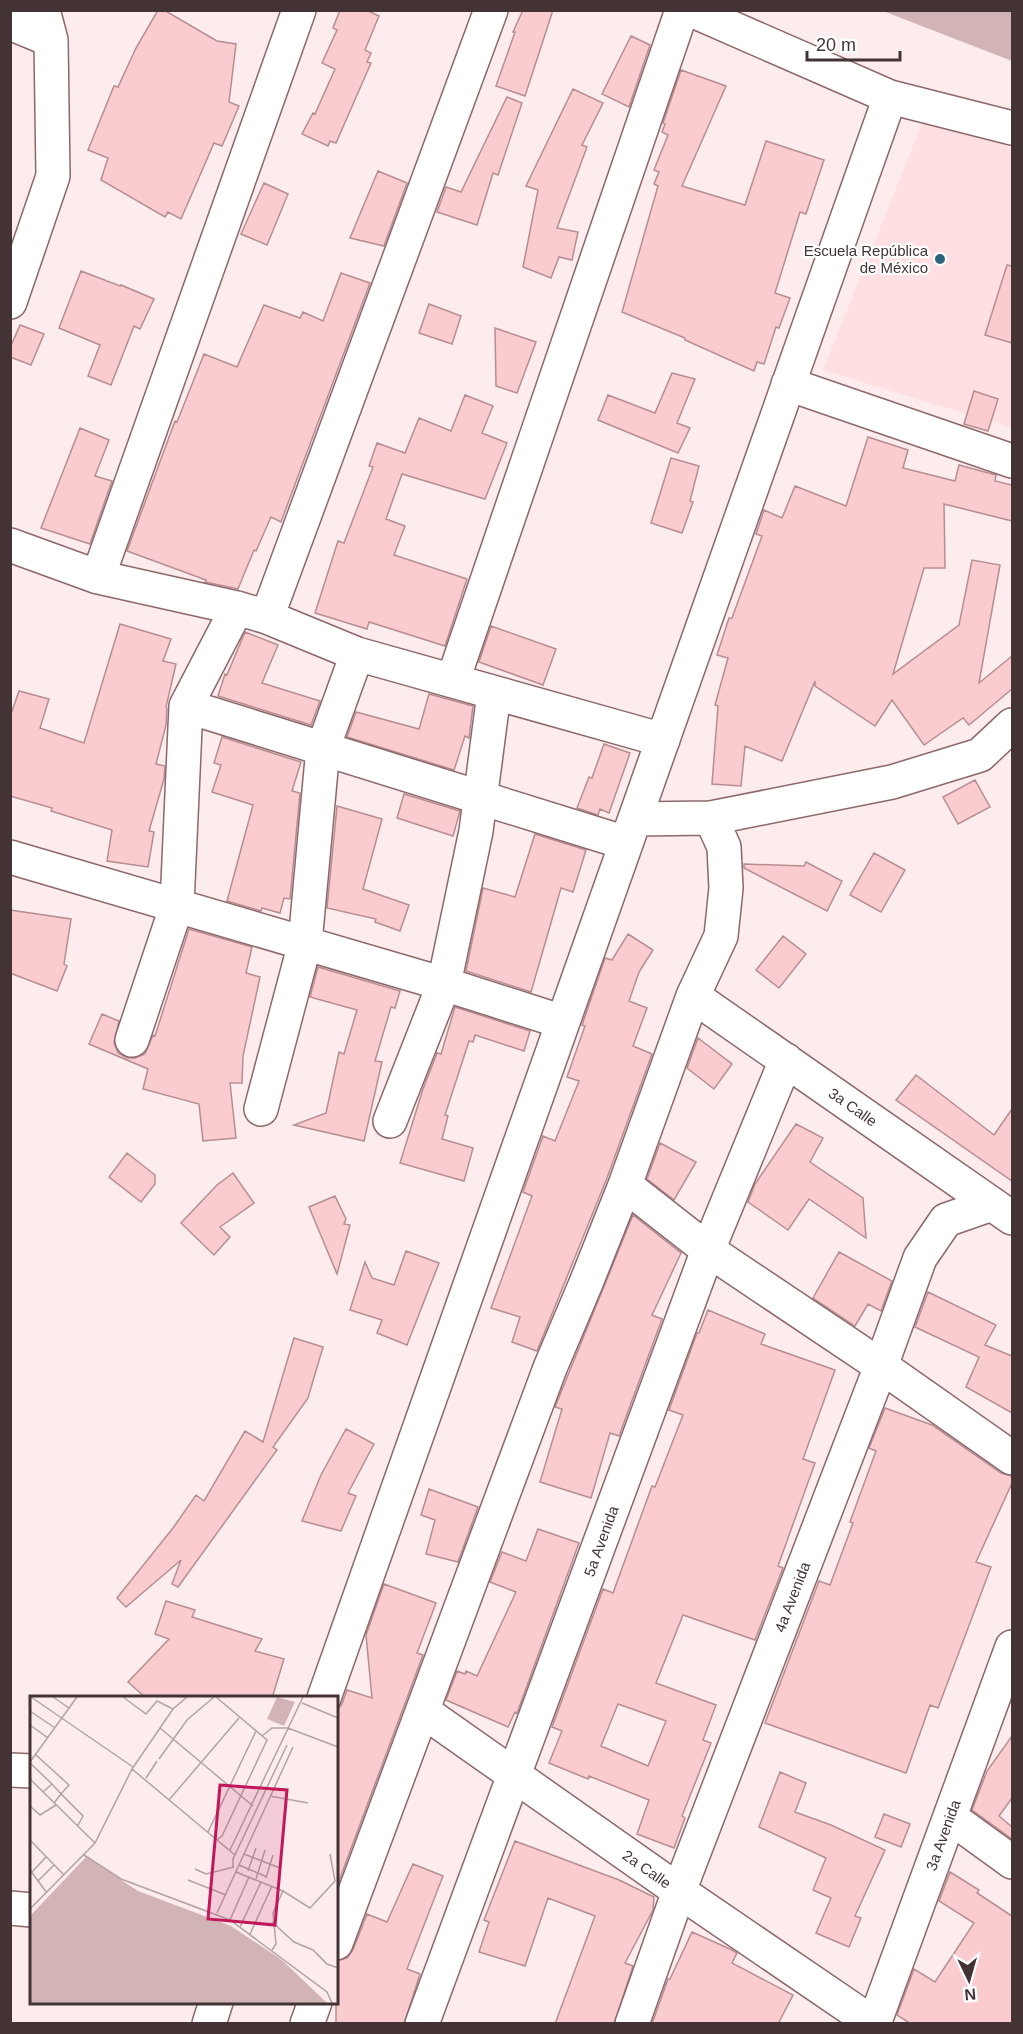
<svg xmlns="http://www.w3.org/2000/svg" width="1023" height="2034" font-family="Arial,sans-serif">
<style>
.built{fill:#ffdfe2}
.green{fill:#d3b4b6}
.building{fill:#fbcccf;stroke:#b68e92;stroke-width:1.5;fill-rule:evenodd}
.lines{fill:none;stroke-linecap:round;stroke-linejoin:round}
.minor-casing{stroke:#8d676a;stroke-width:36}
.minor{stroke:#fff;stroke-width:33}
.poi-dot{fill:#2b637d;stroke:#fff;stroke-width:2}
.labels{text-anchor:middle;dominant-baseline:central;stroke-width:4.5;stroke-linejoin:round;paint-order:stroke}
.poi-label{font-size:15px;fill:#443335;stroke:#fff;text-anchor:end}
.street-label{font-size:15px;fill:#443335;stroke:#fff}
.inset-road{fill:none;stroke:#b3a2a3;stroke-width:1.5}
.view{fill:#c2185b;fill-opacity:0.15;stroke:#c2185b;stroke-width:3}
.inset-edge{fill:none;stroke:#443335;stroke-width:3}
</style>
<rect width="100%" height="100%" fill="#fdeced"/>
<path class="built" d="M923,121L1012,148V428L823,370Z"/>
<path class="green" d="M883,11H1012V61Z"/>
<path class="building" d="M158,10H164L217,41L236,44L229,102L239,106L222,146L214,143L181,219L168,212L165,217L101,180L108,158L88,150L114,86L118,87L136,48Z
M340,10H366L379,16L365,50L371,53L367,62L371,63L336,143L330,141L328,146L302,134L313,113L315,114L335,69L322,63L337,30L333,28Z
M523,10H553L525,96L496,86L515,32H513Z
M631,36L650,45L629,107L602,94Z
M681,70L726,86L682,186L745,205L766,141L824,160L806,214L800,212L775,293L790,298L779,328L776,327L764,364L757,362L754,371L685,340V338L622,312L658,186L654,184L659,172L654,170L668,135L662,132L665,124L663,123Z
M573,89L603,103L582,145L587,147L557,228L578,232L572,260L559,257L551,278L523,267L538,190L526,186Z
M507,97L522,103L498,175L493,173L477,225L437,212L446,187L461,192Z
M378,171L407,183L384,246L350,238Z
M264,183L288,194L267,245L241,234Z
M1007,265L1012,266V343L985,335Z
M81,271L120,286L121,285L154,299L140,329L134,326L111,385L88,376L100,345L59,328Z
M341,273L370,283L281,522L271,517L256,551L254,550L238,589L205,582L206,580L127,551L175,421L177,422L204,354L237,367L264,305L300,318L303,312L323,321Z
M429,304L461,316L452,344L419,333Z
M20,325L44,334L31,365L10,357V348Z
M495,328L536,342L517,393L496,386Z
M672,373L695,379L677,423L690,428L678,453L598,420L608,395L655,413Z
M974,391L998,399L988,431L964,424Z
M465,395L493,406L482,433L507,443L485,499L402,474L386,519L405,526L394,555L467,579L445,646L369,622L367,629L315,613L338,541L344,543L373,467L369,466L377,443L405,453L419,418L451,431Z
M80,428L109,440L95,476L112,481L90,544L41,528Z
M868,437L908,450L903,468L955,481L959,465L996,475L995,481L1012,485V521L944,504L945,568H924L893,674L959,625L972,560L1000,565L979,683L1012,656V689L969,725L963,718L924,745L892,700L875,726L815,686V681L782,761L745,746L741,786L712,784L718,706L715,705L728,658L717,655L729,618H732L762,536L756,534L764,510L782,518L795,486L846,506Z
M671,458L699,466L690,501L693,502L682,533L651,523Z
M120,624L171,639L163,661L176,664L166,707L167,708L166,725L156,764L165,766L164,779L149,831L154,832L148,867L107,861L112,830L51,811L52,808L10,796V717L19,691L49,699L40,728L84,743Z
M491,626L556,649L543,685L479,662Z
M245,632L278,645L262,683L320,701L311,725L218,696L225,674L227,675Z
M429,694L473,706L469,738L465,736L454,770L347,737L356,712L419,729Z
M222,737L301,762L292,791L300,793L290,899L284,898L280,913L262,908L261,911L227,901L253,805L212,792L221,765L214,763Z
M604,744L630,753L609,813L600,809L598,815L577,808L589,777L592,778Z
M975,780L990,807L958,824L943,797Z
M404,794L460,811L453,836L397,818Z
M337,806L382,819L363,889L409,905L400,931L375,922L376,919L327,908Z
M535,834L586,850L573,892L561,888L531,992L466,971L483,888L515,897Z
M874,853L905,870L881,912L850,895Z
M806,862L842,881L827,911L744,868V864L804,866Z
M10,910L71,919L64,964L67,966L57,991L10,973Z
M189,929L252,947L246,973L260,977L243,1056L242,1083H230L236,1138L203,1141L199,1104L143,1089L148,1069L89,1044L102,1014L119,1021L114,1043L118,1053L127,1058H135L145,1054L153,1035L155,1036Z
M628,934L653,950L639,972L629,1001L647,1008L633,1046L652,1054L607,1178L537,1351L512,1342L520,1317L491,1308L532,1196L523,1192L543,1136L555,1141L579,1081L567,1077L585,1026L582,1025L605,958L612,960Z
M783,936L806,954L779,988L756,970Z
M318,967L400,991L395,1008L391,1007L375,1061L382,1062L364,1141L294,1125L326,1113L339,1052L344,1054L357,1010L310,997Z
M455,1007L530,1031L524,1051L475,1035L473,1042L469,1041L445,1115L448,1116L442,1139L473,1148L464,1181L400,1163L423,1089L437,1053L441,1054Z
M698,1038L732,1064L714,1089L687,1068Z
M916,1075L994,1135L1012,1109V1181L896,1100Z
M796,1124L823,1138L810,1162L863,1198L866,1238L809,1199L788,1230L748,1202L755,1184Z
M660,1143L696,1162L674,1200L647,1179Z
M127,1153L155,1175V1184L141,1202L109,1177Z
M233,1173L254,1203L220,1227L230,1237L214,1255L181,1223L217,1185Z
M335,1196L346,1219L344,1224L350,1225L337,1274L309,1207Z
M633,1215L681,1253L652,1315L662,1319L619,1436L610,1433L591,1498L540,1482L562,1409L555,1407Z
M406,1251L439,1263L407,1345L377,1333L382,1320L350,1310L365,1262L372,1278L394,1285Z
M839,1252L892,1281L881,1311L868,1304L855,1326L813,1298Z
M928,1292L996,1325L985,1345L1012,1356V1413L966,1387L979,1357L915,1327Z
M708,1310L765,1334L761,1344L835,1370L803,1459L815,1463L778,1566L783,1568L755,1640L683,1615L656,1683L716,1705L703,1740L711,1743L682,1816L685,1818L674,1848L637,1834L649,1800L589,1776L588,1779L549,1763L562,1731L552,1727L603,1589L613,1593L652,1486L655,1487L683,1415L669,1410L697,1333H699ZM618,1704L666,1721L648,1766L601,1746Z
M294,1338L323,1347L308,1398L273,1447L277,1450L178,1587L172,1584L181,1560L126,1607L117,1598L173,1528L196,1495L204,1501L245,1431L263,1442Z
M885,1408L932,1425L1001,1473L1012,1476V1483L976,1562L991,1567L938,1708L930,1705L906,1773L765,1723L819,1581L830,1585L853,1523L850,1522L876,1451L869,1448Z
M346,1429L374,1444L348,1493L356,1496L341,1531L302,1521L321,1475Z
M429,1489L478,1507L458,1562L426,1554L435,1520L421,1515Z
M538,1529L579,1543L517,1713L515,1712L508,1727L446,1700L457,1671L465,1674L466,1671L477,1676L516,1592L490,1582L502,1552L526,1561Z
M384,1584L436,1603L417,1653L423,1655L336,1889V1712L342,1704L347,1690L372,1698L366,1635Z
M166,1601L195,1610L192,1617L262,1639L255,1651L284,1659L272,1698H146L128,1682L169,1639L155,1634Z
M1012,1736V1798L999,1816L1012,1827V1839L972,1810L987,1771Z
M780,1772L806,1783L795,1812L831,1825L885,1850L855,1916L861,1918L849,1947L816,1933L831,1898L813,1890L826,1858L759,1827Z
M884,1814L910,1824L901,1847L875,1837Z
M515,1841L619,1880L654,1897L653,1910L625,1963L633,1966L614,2024H555L595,1916L548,1898L525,1966L479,1952L489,1922L484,1920Z
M413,1864L443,1876L407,1969L420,1974L404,2024H336V1961L347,1958L353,1950L367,1914L387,1922Z
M950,1872L979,1890L977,1893L1012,1916V2024H911L897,2015L914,1969L935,1982L974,1923L939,1901Z
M692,1932L730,1949L737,1953L732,1963L793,1995L778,2024H652L668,1979H670Z"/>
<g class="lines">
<g class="minor-casing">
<path id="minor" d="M691,10L890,97L1012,128
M10,23L51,40
M10,302L53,176L51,40L43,10
M788,384L1012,461
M10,545L98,577L237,608L267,617L357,654L663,740
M98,577L299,10
M267,617L491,10
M453,680L682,10
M186,706L626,843
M635,819L711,818L892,782L980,755L1012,725
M10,857L444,984L563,1022
M693,996L1012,1218
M132,1040L177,905L186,706L237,608
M261,1109L305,943L323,748L357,654
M390,1121L444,984L476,831L494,693
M625,1185L708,1250L881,1366L1012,1458
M324,1698L890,97
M423,1711L679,1891L874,2024
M10,1770L32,1771
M950,1817L1012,1862
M10,1908L32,1910
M336,1943L550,1368L586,1283L625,1185L693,996L721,936L726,888L724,847L711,818
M209,2024L216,2002
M307,2024L315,2002
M422,2024L708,1250L786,1060
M632,2024L679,1891L881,1366L920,1258L946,1220L992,1204
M874,2024L1012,1647"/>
</g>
<use href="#minor" class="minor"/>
</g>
<circle class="poi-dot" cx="940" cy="259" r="6"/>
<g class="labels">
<g class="poi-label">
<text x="928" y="250">Escuela República<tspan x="928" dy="17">de México</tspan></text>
</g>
<g class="street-label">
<text transform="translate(853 1107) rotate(35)">3a Calle</text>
<text transform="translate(601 1541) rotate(-70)">5a Avenida</text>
<text transform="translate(792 1597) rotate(-69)">4a Avenida</text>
<text transform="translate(943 1835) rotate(-70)">3a Avenida</text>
<text transform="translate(647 1869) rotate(35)">2a Calle</text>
</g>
</g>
<g transform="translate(30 1696)">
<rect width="308" height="308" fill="#fdeced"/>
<path d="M247,1L265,6L254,30L237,23ZM56,161L108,195L201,230L252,264L297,307H0V220Z" fill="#d3b4b6"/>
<path class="inset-road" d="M1,1L103,71M23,1L39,12M93,1L116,18L127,5L143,13M186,1L237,44L192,140L187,144M272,7L308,22M0,15L25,32M0,29L18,42M130,32L223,110M232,40L242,32H258L308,51M6,59L39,89L31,98L22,88M129,63L157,24L184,1M0,66L47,1M0,67L22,88L13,96M102,73L205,159M116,82L127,65M0,83L65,147M240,100L278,107M139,104L209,22M24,107L31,98L53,120L48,129M0,110L10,119L26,109M178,136L226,35M0,144L34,179M200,154L273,1M214,158L250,172M54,159L91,183L200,224L297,296L302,307M209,169L237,181M203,171V163L257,49M165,173L176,178L204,171M0,174L17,197M218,175L226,152M2,176L16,161M206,176L253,195L280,212L305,185L300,158M236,182L243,159M226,183L235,154M158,184L196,199M8,185L24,169M0,213L65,147L102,73L143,13L157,1M187,217L263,51M200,224L219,181M242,226L264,246L283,254L297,268L308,272M210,231L231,186M220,238L242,190M242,254L246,248L243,217L253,195"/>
<path class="view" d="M190,89L257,94L245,229L178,223Z"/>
<rect width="308" height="308" class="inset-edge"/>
</g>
<rect width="1023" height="2034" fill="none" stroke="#443335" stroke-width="24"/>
<g transform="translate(969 1980) rotate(175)" stroke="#ffffff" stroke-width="4.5" paint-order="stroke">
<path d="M0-4.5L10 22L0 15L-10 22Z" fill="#443335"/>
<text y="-9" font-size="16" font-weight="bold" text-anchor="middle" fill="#443335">N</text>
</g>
<path d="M807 51v9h93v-9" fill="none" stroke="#443335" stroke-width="3"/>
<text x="816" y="51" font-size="18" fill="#443335" stroke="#ffffff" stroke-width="4.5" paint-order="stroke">20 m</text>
</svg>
